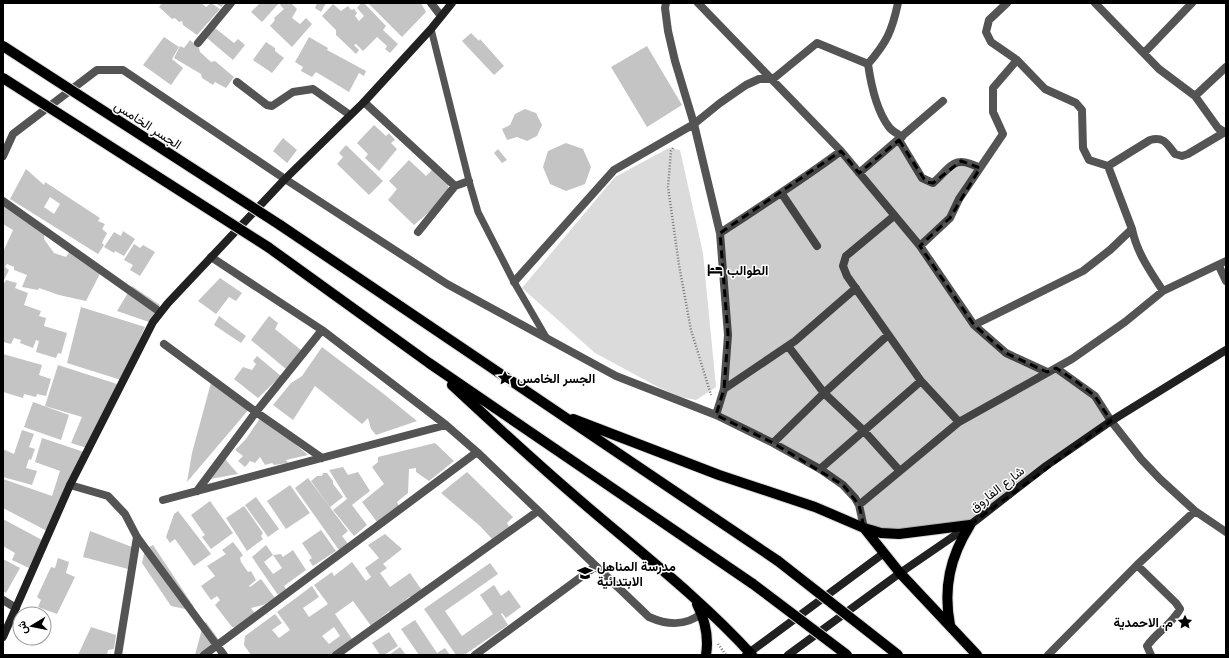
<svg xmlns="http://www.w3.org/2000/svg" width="1229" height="658" font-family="Raleway,Vazirmatn,sans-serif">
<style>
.green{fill:#dbdbdb}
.building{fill:#c4c4c4;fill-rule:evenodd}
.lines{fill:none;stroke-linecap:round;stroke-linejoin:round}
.primary-casing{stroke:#dbdbdb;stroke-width:12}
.path{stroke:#767676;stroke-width:2.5;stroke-dasharray:1 2;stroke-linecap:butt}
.lane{stroke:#545454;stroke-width:7}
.street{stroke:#545454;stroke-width:8}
.secondary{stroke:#212121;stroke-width:8}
.primary{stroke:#000;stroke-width:10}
.primary-bridge-casing{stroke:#dbdbdb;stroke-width:12;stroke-linecap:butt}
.primary-bridge{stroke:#000;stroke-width:10}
.marked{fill:#000;fill-opacity:0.2;stroke:#000;stroke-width:3;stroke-dasharray:8 5;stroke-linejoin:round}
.labels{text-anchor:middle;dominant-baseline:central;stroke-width:3;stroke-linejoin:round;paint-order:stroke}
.street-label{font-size:13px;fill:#000;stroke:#fff}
.poi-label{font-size:13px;font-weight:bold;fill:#000;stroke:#fff;text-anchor:start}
</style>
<rect width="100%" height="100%" fill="#fff"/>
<path class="green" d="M669,148L680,150L703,253L716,387L696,400L681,397L660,388L595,353L522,288L615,177Z"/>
<path class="building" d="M162,3H201L206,7L211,3L220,9L197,35L183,25L182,21L179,22L175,18L172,19L159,7Z
M216,3H225L221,7Z
M260,3H279L262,22L251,12Z
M282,3H291L297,9L292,18L300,24L306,18L312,24L292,47L270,26L275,20L274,18L284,9L280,5Z
M317,3H326L321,12L315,8Z
M361,3H364L386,26L383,30L398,44L390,53L385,49L387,46L377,37L363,51L356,44L354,45L359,50L356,54L336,35V30L322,16L333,4L341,11L348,6L351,10L354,9L357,13L355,16L359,21L364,16L357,8Z
M368,3H421L426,12L402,37Z
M215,28L234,43L238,39L245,45L233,60L207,38Z
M471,33L479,41L480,39L504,66L494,75L462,41Z
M164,37L179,47L172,59L183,68L171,85L143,65Z
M309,37L328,48L327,50L366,71L364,76L359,73L349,92L316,72L312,77L301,71L303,67L295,62Z
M190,40L199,48L200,52L211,62L215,61L234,77L226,88L215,82L213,85L202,78L201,74L174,58L180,46L184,48Z
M266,42L275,48V51L284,58L272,73L253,60Z
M647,46L682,105L647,127L611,67Z
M525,109L536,113L542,125L537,136L527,141L517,137L507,140L502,129L510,125L515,114Z
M374,125L386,136L389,133L395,140L391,143L397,149L379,171L365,158L368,154L357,143Z
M283,138L297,150L287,163L273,151Z
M566,143L583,149L591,167L585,184L566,191L550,184L543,167L548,151Z
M346,145L383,181L369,195L337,164L343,157L339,153Z
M498,149L507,160L502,163L494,153Z
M409,160L426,176L433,169L448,184V189L435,207L414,225L388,200L397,189L389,181Z
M26,169L44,185L45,182L100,218L98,221L105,224L102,229L107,233L102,243L104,245L98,254L10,199ZM50,197L60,204L54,214L44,207Z
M3,205L45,232L44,239L54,253L66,257L72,248L103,268L86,301L59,295L39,288L38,290L22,287L27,275L14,270V267L7,264L5,267L9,270L3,282V252L13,230L3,224Z
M123,231L135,239L124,256L115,251L114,253L104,247L114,232L121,236Z
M134,244L140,248L143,245L155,252L140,276L130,270L133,265L124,260Z
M220,278L242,293L236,301L229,297L216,314L198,301Z
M6,280L17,283L15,288L28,293L24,305L41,311L39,316L46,318L44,326L67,333L61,354L58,353L56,358L36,352L39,341L36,340L33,348L20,343L21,340L14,338L11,344L3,342V285Z
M132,286L160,305L149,322L117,311Z
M81,307L145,327L121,380L67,363Z
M219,316L246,336L241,343L214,325Z
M269,316L278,323L275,329L301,350L286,369L251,340Z
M322,347L385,395L417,421L376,435L371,429L368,418L362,424L315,386L293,420L273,405L291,383L302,376Z
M3,354L42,365L39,375L51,379L46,396L37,394L36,397L24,394L23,398L3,392Z
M257,356L281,376L258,398L234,379L243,367L252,370L256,364L253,361Z
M58,365L117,384L87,448L71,443L82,417L45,406Z
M212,379L250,408L187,482L192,453Z
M33,402L69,415L61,440L24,427Z
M261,417L282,433L308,455L286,460L288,463L274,465L272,463L265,465L260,457L255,463L250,461L245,467L238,461L243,456L235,450L246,439Z
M22,430L34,434L29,447L35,449L31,460L29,459L26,468L37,471L32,485L3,477V449L14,454Z
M42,438L84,452L47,531L3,508V479L52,496L60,471L35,462Z
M435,443L454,461L429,481L416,472V468L409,469L408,493L397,502L399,506L377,522L362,502L384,484L372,467L378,462V457Z
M225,459L238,474L210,479Z
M343,467L348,475L358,472L370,491L352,505L367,525L354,536L333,510L347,499L329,470Z
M467,472L513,517L507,523L509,527L492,539L480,526L441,493Z
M323,473H327L333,481V484L343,497L330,507L311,481L317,476H322Z
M308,478L348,531L342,536L348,544L339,550L295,488Z
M290,485L310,513L286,529L267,501Z
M256,497L279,529L268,537L245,505Z
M210,501L233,533L211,549L202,537L205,535L191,515Z
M244,506L263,533L261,536L263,539L247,551L226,518Z
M178,511L211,554L194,566L175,539L170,543L166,537L174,514Z
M3,519L42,540L29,568L12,560L15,553L3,546Z
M321,530L336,551L313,566L309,560L312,558L302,543Z
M90,531L132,547L128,569L83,557Z
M385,534L402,549L383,564L387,568L380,573L390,587L410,573L423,592L416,597H409L391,613L389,611L371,626L353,601L335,614L352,639L336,655H251L244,645L245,636L275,614L282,623L272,630L279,638L290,630L277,612L312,586L319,597L303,608L309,617L328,604L314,585L332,572L334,576L352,562L366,581L371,577L365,568L379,558L368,545ZM334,627L340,636L329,644L322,636Z
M233,542L243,555L240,558L241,562L248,572L251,571L256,580L249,586L250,587L261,579L275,598L263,605L251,608L256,615L240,628L232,627L215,605L220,600L217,596L211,600L201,586L215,576L207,566L226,554L222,550Z
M153,545L194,607L190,610L171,606L142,563L145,549Z
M266,545L273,555L281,554L283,557L293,550L306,570L284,586L286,589L278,595L252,557ZM273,555L282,568L273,574L264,562Z
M58,558L69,562L66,573L75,577L57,614L38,607L41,600L37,597L51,567L55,568Z
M3,559L20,568L6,593L3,591Z
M490,563L498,574L445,611L462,636L493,614L480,595L494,585L501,596L509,590L521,607L506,618L502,613L501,614L508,625L464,655H456L424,609Z
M415,620L437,653L445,648L450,655H419L401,629Z
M206,622L219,640L201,655H195L203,625Z
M91,627L116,635L114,649L108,650L107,655H78Z
M389,632L398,646L384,655H380L372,643Z
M400,647L406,655H389Z"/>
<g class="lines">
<g class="primary-casing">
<path id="primary" d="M280,225L778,561
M268,247L429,363L753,584
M452,385C495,425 538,465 583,503C640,552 701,599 752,655
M573,419L719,475L815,507L864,528L881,533L899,534L970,525
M864,528L900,573L977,655
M697,604C705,620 709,637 706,655
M950,625C943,588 950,557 970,525"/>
</g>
<path class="path" d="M673,148L671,151L668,187L679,265L691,330L711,395
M718,644L726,655"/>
<path class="lane" d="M431,29L469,181L478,212L514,282L546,337"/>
<path class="street" d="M431,3L441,16
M666,3L665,8L668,31L675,61L694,124L720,233L728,335L724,389L716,415
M698,3L841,151L920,246L974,325L1006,353L1047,372
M898,3C892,31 887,42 868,64C871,85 876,110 889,127C892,131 898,134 902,137
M1095,3L1159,69L1195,96L1218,128L1226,133
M198,43L231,3
M1144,53L1192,3
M1017,60L1045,89L1076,103L1082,110L1083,148L1089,160L1108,166
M237,82L267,105L272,106L293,92L313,89L350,115
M1195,96L1226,67
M364,102L455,186
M899,140L922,178L933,183C952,166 954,154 980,168L959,199L950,218L920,246
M3,156L13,134L97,70H123L285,179L447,284L616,376L716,415L773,443L820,469L843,485L855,498L859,505L864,528
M980,168L1003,134L993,112V88L1017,60L991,42L986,32L989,20L1007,3
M859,173L943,101
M782,194L817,246
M3,201L160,312
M894,216L846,256L843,266L847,276L921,381L959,422
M1132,229L1108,166L1150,140C1164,136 1167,144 1175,154L1182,156L1188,154L1225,132
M418,232L455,186L469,181
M720,233C761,206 802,180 841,151
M211,257L322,330L446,425L477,452L649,617C667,625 685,627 702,613
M1219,266L1226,281
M514,282L614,170L694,124L720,103L746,85L759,79H773L817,43L868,64
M974,325L1083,271L1110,250L1132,229C1137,253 1150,271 1163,291
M164,344L256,412L322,458
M788,346L824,393L864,431L899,470
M1056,368L1095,396L1111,421L1141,459L1160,479L1195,511L1226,532
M724,389L795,341L856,288
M773,443L824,393L888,335
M820,469L921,381
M70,485L108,496L125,514L137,537L224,655
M197,491L256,412L322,330
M163,500L446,425
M859,505L959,422L1072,359L1125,322L1163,291L1226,261
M1137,565L1176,603L1180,609C1173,623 1157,632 1147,646L1151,655
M3,600L16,608
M118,655L137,537
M204,655L477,452
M336,655L538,511
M475,655L596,566
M1048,655L1137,565L1195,511"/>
<path class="secondary" d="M3,637L70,485L153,322L168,303L285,179L364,102L431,29L452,3
M746,655L884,553
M788,655L900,573L970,525L1046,466L1111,421L1226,350"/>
<use href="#primary" class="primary"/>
<g class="primary-bridge-casing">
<path id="primary-bridge" d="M3,46L280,225
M3,78L268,247
M778,561L898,655
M753,584L847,655"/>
</g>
<use href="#primary-bridge" class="primary-bridge"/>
</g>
<path class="marked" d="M899,140L926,182L933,183L961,161L980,168L950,218L920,246L974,325L1006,353L1047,372L1056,368L1077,382L1095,396L1111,421L970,525L899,534L864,528L859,505L843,485L773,443L716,415L724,389L728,335L720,233L841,151L859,173Z"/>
<defs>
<g id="hotel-bare" transform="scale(1.2)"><path d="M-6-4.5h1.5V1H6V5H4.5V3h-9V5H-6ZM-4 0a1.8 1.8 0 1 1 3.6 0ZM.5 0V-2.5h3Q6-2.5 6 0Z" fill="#000" stroke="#fff" stroke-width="2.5" paint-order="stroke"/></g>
<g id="sight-bare" transform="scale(1.2)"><path d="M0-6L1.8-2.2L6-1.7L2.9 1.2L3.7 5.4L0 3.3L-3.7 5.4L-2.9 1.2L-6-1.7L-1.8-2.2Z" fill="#000" stroke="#fff" stroke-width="2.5" paint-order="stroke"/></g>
<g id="school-bare" transform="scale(1.2)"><path d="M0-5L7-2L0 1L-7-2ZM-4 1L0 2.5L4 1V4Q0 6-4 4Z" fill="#000" stroke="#fff" stroke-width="2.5" paint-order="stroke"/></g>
</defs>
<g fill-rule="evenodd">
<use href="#hotel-bare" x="715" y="270"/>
<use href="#sight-bare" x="505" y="378"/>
<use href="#school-bare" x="585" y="573"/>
<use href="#sight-bare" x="1185" y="622"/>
</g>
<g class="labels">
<g class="street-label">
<text transform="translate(148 125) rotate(33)">الجسر الخامس</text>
<text transform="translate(997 489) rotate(-38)">شارع الفاروق</text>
</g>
<g class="poi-label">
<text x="727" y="270">الطوالب</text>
<text x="517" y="378">الجسر الخامس</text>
<text x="597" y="566">مدرسة المناهل<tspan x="597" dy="15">الابتدائية</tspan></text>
<text x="1173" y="622" text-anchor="end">م. الاحمدية</text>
</g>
</g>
<rect width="1229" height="658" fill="none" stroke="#000000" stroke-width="8"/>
<g transform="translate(32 626) rotate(260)"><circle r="19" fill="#ffffff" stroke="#999999"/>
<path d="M0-3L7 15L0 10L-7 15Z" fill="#000000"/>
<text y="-6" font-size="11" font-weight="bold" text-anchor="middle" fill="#000000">ش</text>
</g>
</svg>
